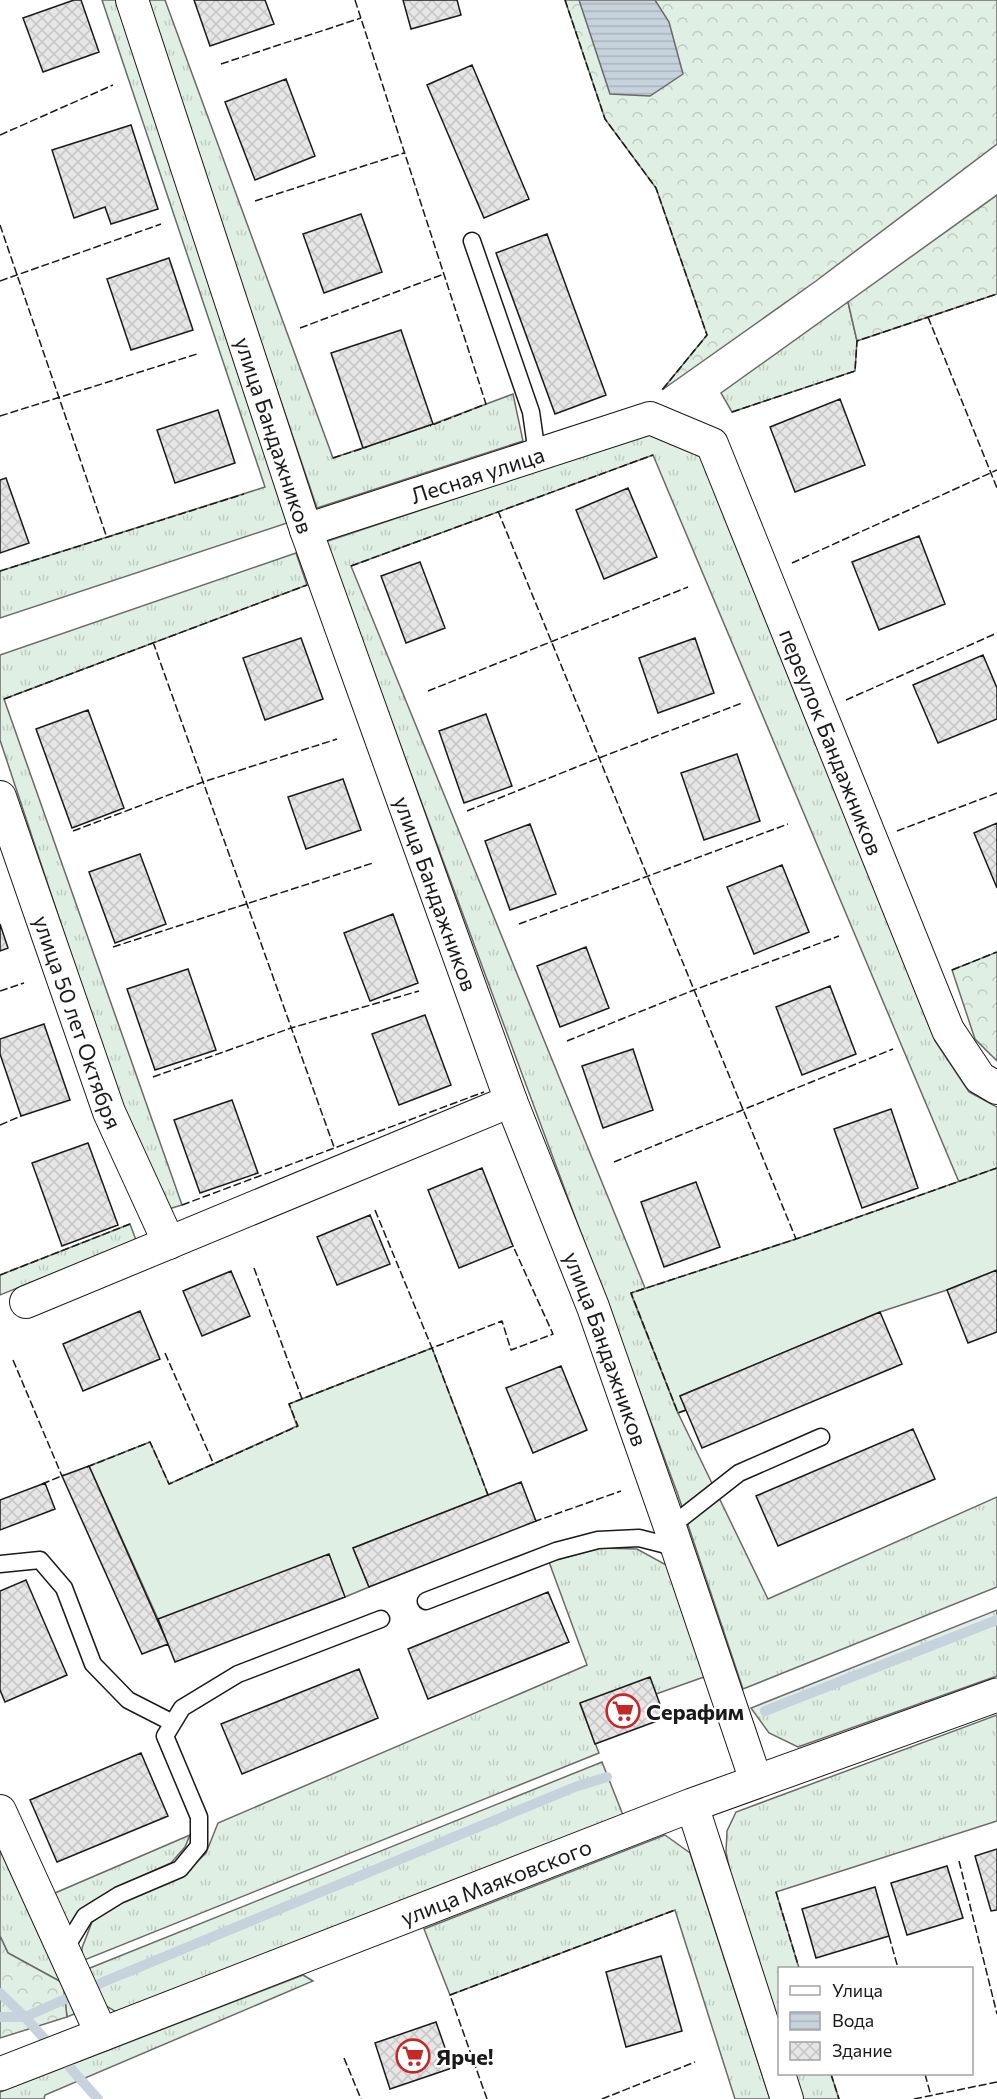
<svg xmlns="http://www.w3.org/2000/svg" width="997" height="2099" font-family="Commissioner,sans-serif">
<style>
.grass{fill:url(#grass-tufts);stroke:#6a6a6a;stroke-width:1.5}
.forest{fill:url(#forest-crowns);stroke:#6a6a6a;stroke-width:1.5}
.garden{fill:#e0efe3;stroke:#6a6a6a;stroke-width:1.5}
.water{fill:url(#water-rules);stroke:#6a6a6a;stroke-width:1.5}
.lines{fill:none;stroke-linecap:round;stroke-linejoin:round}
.stream{stroke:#c6d2dc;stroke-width:10}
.building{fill:url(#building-cross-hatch);stroke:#1a1a1a;stroke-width:1.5}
.lane-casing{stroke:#1a1a1a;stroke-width:19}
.street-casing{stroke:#1a1a1a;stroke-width:34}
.secondary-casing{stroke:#1a1a1a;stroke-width:35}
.lane{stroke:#fff;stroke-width:16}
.street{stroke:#fff;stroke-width:32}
.secondary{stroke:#fff;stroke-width:33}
.fence{stroke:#1a1a1a;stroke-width:1.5;stroke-dasharray:8 3;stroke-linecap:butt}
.labels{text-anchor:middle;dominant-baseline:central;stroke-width:4.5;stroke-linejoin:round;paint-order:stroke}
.street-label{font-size:22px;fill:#1a1a1a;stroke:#fff}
.poi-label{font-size:22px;font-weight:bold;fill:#1a1a1a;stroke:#fff;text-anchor:start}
</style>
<defs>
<pattern id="grass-tufts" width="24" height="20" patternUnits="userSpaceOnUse" patternTransform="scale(1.5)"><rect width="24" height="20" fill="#e0efe3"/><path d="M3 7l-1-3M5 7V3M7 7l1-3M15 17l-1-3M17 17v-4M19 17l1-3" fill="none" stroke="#c0ccc2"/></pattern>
<pattern id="forest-crowns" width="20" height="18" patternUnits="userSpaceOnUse" patternTransform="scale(1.5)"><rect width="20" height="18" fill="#e0efe3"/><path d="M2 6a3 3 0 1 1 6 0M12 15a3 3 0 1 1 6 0" fill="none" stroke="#c0ccc2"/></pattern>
<pattern id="water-rules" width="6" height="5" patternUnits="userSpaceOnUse" patternTransform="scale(1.5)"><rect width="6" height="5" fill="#c6d2dc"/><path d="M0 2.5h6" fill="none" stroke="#aab4bc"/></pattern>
<pattern id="building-cross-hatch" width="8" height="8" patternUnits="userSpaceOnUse" patternTransform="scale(1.5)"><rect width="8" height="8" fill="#e6e6e6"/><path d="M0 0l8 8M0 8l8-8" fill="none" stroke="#c5c5c5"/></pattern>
</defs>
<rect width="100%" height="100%" fill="#fff"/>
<path class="grass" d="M102,0H116L283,500L287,523L0,618V571L265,487Z
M145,0H165L333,458L433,424L513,394L523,441L317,508Z
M848,302L857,341L855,371L732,412L721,393Z
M652,433L702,452L935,1041L969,1092L997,1107V1168L959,1182L653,455L351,566L645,1288L631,1294L678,1413L768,1599L997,1497V1587L743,1689L678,1495L325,542Z
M296,553L307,585L4,699L182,1205L165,1210L122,1108L0,740V655Z
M130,1224L136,1240L0,1295V1275Z
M600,1548L637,1549L668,1566L704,1677L656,1694L650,1678L580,1704L599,1753L82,1961V1948L92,1922L124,1899L185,1873L206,1853L218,1823L587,1665L549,1562Z
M997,1610V1676L798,1747L769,1733L751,1708Z
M997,1715V1821L776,1892L799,1968H780L779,2043L739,1915L726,1852L727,1831L736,1812Z
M602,1762L623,1815L118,2013L99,2002L85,1970Z
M190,1835L185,1847L171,1863L115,1888L79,1912L69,1927L55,1893Z
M665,1835L690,1853L770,2099H735L675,1910L450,1995L424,1929Z
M0,1840L79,2012L67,2017L63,1983L8,1953L0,1936Z
M303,1975L313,1981L45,2095L44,2099H0V2092Z
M789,2074H831L839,2099H797Z"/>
<path class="forest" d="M565,0H997V144L816,281L662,390L707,335L656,188L605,119Z
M997,195V294L857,341L848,302Z
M997,952V1061L975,1039L952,970Z
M0,1936L8,1953L63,1983L67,2017L0,2038Z"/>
<path class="garden" d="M997,1168V1270L947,1290L880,1312L680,1396L686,1410L678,1413L631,1293L796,1239Z
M432,1348L488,1495L353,1548L369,1587L345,1597L158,1619L89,1466L150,1442L169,1484L297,1426L289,1404Z"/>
<path class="water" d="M579,0H655L669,22L683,74L650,96L610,94Z"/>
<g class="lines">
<path class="stream" d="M765,1711L997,1620
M0,1993L25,2017L98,2099
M0,2017H25L108,1980L575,1787L607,1777"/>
</g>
<path class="building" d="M74,0H81L99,52L43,72L23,18Z
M194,0H265L274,24L210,46Z
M403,0H457L461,15L411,29Z
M472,65L529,199L484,218L427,85Z
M286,79L315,156L255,180L225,102Z
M131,125L158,209L111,224L105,207L74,218L52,150Z
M361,214L382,272L324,293L303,234Z
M547,234L606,395L555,414L496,253Z
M169,258L193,330L131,350L107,279Z
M401,330L433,424L363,448L331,353Z
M840,399L865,465L795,492L770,427Z
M218,410L235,463L175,483L157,430Z
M6,478L29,543L0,553V480Z
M628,488L657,557L604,579L576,510Z
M919,536L945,604L879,630L852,562Z
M420,562L445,628L406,643L381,576Z
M301,638L323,699L265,720L243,658Z
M695,638L714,693L658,713L639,658Z
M983,655L997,688V719L938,743L913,685Z
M88,710L124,808L72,828L36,729Z
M486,714L512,786L464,803L439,731Z
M737,754L760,821L704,840L681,773Z
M343,779L361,830L306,849L288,797Z
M997,823V888L974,833Z
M530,824L556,894L510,910L485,841Z
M140,854L166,924L115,943L89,872Z
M782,865L809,932L754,954L727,887Z
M393,914L418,983L370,1001L344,933Z
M0,924L8,948L0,951Z
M586,947L609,1008L560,1027L537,966Z
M188,969L216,1050L155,1070L127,989Z
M830,986L856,1054L802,1075L776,1007Z
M425,1015L451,1085L399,1105L372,1034Z
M44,1024L70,1100L21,1116L0,1054V1039Z
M633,1049L653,1110L603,1128L582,1066Z
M232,1100L258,1173L200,1193L174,1120Z
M891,1109L918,1188L862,1208L834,1129Z
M88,1143L118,1225L62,1246L32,1163Z
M482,1168L513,1246L459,1268L428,1190Z
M696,1182L720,1247L664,1267L641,1202Z
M370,1215L390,1264L337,1285L317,1237Z
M997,1270V1332L968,1343L947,1290Z
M231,1271L250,1316L202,1336L183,1291Z
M140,1311L160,1359L83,1391L63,1344Z
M880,1312L902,1364L702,1448L680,1396Z
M561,1366L587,1430L533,1453L506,1388Z
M913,1429L935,1479L778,1546L756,1496Z
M89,1466L168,1644L142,1654L62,1476Z
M521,1482L536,1521L369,1587L353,1548Z
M45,1483L55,1509L0,1530V1500Z
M329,1554L345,1597L175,1662L158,1619Z
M26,1580L67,1675L5,1702L0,1690V1591Z
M548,1592L569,1642L428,1699L408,1649Z
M359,1669L378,1718L242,1774L221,1724Z
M650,1677L665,1718L595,1744L580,1703Z
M141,1753L168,1816L57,1862L30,1800Z
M997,1849V1910L991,1911L975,1856Z
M947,1866L963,1918L907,1935L891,1883Z
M875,1887L889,1936L816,1958L802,1909Z
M661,1956L682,2031L626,2047L606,1972Z
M436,2022L452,2068L390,2089L375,2043Z"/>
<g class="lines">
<g class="lane-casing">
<path id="lane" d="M472,241L531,412L537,454
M670,1527L739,1473L821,1437
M0,1564L40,1560L64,1588L93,1664L128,1700L173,1723
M426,1601L556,1551L598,1540L639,1538L678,1548
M63,1952L85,1916L119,1895L180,1869L199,1846V1817L165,1736L182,1708L238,1674L381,1619"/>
</g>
<g class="street-casing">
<g id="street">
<path id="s1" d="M132,0L306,530L511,1101L593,1307L670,1527L756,1781"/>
<path id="s2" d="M306,530L650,418L712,444L948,1030L980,1078L997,1088"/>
<path id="s3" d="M0,797L109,1112L169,1243"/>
<path d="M26,1302L511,1101"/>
<path d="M692,1805L787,2099"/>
<path d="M0,1811L102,2035"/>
</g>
</g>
<g class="secondary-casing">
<g id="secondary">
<path id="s4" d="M0,2074L692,1805L997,1695"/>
</g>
</g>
<use href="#lane" class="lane"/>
<use href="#street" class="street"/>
<use href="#secondary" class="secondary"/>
<path class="fence" d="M355,0L486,404L430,426
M565,0L605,119L656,188L707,335L662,390
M221,64L361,18
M0,135L113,85
M255,201L404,153
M0,225L107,538
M0,281L161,224
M928,317L997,488
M300,328L444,274
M732,412L855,371L857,341L997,294
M0,416L197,354
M333,458L367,447
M498,511L796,1239
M792,563L997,470
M351,566L653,455
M0,571L244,494
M153,642L334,1147
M428,691L688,587
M4,699L307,585
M846,700L997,633
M467,811L599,758L742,703
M73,831L203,782L337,739
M897,831L997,793
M519,924L788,824
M113,947L373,863
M952,970L997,952
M0,991L24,983
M567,1041L694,990L839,936
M153,1077L291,1028L419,991
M0,1125L21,1116
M614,1162L893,1049
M182,1205L484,1092
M375,1210L432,1348L502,1321L511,1350L553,1334L513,1246
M254,1268L302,1399
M0,1275L130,1224
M165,1353L214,1465
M13,1360L62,1476
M686,1410L678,1413L631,1293L796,1239L997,1168
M87,1467L150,1442L169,1484L298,1426L289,1404L432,1348L488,1495L491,1493
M42,1484L64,1475
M535,1519L536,1521L621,1491
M959,1861L997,2014
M776,1892L799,1968
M889,1936L898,1968
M344,2058L361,2099
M831,2074L839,2099
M925,2074L931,2096
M487,2099L450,1995L675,1910
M602,2099L695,2062
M914,2099L997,2082"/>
</g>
<defs>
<g id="supermarket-ring" transform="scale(1.725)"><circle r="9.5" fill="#fff" stroke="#c62828" stroke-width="1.5"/><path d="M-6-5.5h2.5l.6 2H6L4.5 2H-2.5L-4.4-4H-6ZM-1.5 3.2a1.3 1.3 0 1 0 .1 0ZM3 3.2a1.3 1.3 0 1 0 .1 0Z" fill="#c62828"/></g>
</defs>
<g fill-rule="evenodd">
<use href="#supermarket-ring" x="623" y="1711"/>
<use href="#supermarket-ring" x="413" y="2056"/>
</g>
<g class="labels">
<g class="street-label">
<text stroke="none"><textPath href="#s1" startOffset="458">улица Бандажников</textPath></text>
<text stroke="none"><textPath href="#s2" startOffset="180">Лесная улица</textPath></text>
<text stroke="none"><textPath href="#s2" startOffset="750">переулок Бандажников</textPath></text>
<text stroke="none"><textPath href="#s1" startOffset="944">улица Бандажников</textPath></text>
<text stroke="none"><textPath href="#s3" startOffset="238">улица 50 лет Октября</textPath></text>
<text stroke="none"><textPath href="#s1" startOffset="1430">улица Бандажников</textPath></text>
<text stroke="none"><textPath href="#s4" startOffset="532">улица Маяковского</textPath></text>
</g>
<g class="poi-label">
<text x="646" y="1711">Серафим</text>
<text x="436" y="2056">Ярче!</text>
</g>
</g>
<rect x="778" y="1967" width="195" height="108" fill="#ffffff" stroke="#a3a3a3" stroke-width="1.5"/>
<rect x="790" y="1986" width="30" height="9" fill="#ffffff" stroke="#a3a3a3" stroke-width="1.5"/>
<text x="832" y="1997" font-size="18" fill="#1a1a1a">Улица</text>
<rect x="790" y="2012" width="30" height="18" fill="url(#water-rules)" stroke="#a3a3a3" stroke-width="1.5"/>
<text x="832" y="2027" font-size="18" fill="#1a1a1a">Вода</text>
<rect x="790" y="2042" width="30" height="18" fill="url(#building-cross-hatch)" stroke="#a3a3a3" stroke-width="1.5"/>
<text x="832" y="2057" font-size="18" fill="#1a1a1a">Здание</text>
</svg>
